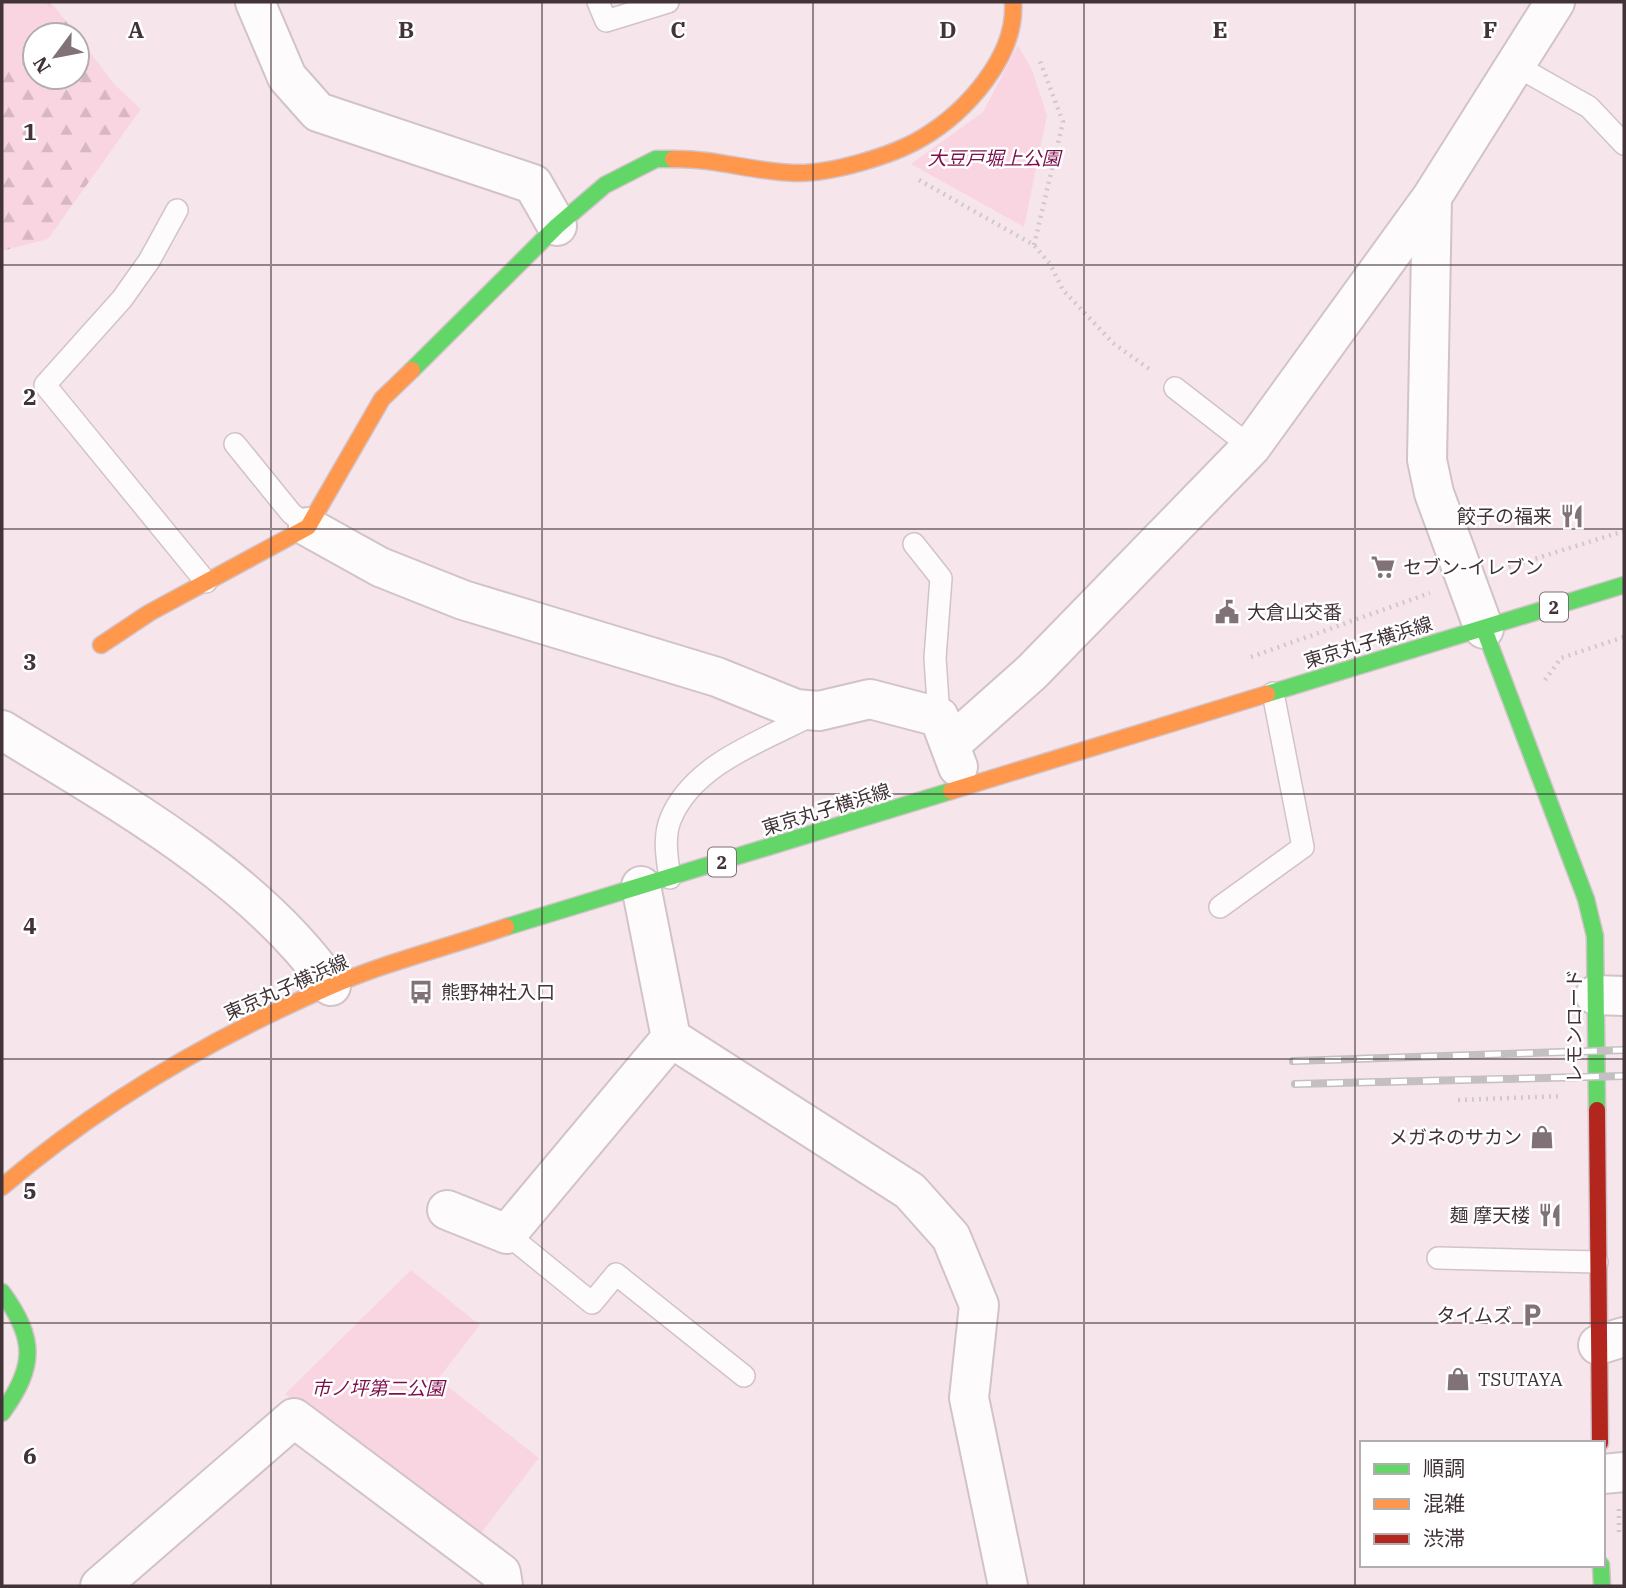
<svg xmlns="http://www.w3.org/2000/svg" width="1626" height="1588" font-family="'IBM Plex Serif','Noto Sans JP',serif">
<style>
.forest{fill:url(#forest-firs)}
.park{fill:#f9d5e2}
.lines{fill:none;stroke-linecap:round;stroke-linejoin:round}
.lane-casing{stroke:#d1c3c8;stroke-width:24}
.street-casing{stroke:#d1c3c8;stroke-width:42}
.fast-casing{stroke:#d1c3c8;stroke-width:19}
.slow-casing{stroke:#d1c3c8;stroke-width:19}
.jam-casing{stroke:#d1c3c8;stroke-width:19}
.path{stroke:#d0c9cb;stroke-width:4.5;stroke-dasharray:2 5;stroke-linecap:butt}
.lane{stroke:#fefbfc;stroke-width:21}
.street{stroke:#fefbfc;stroke-width:38}
.fast{stroke:#63d668;stroke-width:16}
.slow{stroke:#ff974d;stroke-width:16}
.jam{stroke:#b3261e;stroke-width:16}
.rail-casing{stroke:#c4c0c1;stroke-width:8}
.rail{stroke:#fff;stroke-width:5;stroke-dasharray:16;stroke-linecap:butt}
.grid{fill:none;stroke:#413338;stroke-width:2;stroke-opacity:0.55}
.labels{text-anchor:middle;dominant-baseline:central;stroke-width:5;stroke-linejoin:round;paint-order:stroke}
.shield{fill:#fff;stroke:#7a7074;stroke-width:2}
.shield-label{font-size:18px;font-weight:bold;fill:#413338}
.park-label{font-size:19px;font-style:italic;fill:#7c0f4b;stroke:#fff}
.poi-label{font-size:19px;fill:#413338;stroke:#fff;text-anchor:end}
.street-label{font-size:19px;fill:#413338;stroke:#fff}
.grid-label{font-size:23px;text-anchor:middle;font-weight:bold;fill:#413338;stroke:#fff;stroke-width:5;stroke-linejoin:round;paint-order:stroke}
</style>
<defs>
<pattern id="forest-firs" width="22" height="20" patternUnits="userSpaceOnUse" patternTransform="scale(1.75)"><rect width="22" height="20" fill="#f9d5e2"/><path d="M5 1l3.5 6h-7zM16 11l3.5 6h-7z" fill="#d7b7c3"/></pattern>
</defs>
<rect width="100%" height="100%" fill="#f6e6eb"/>
<path class="forest" d="M2,2H51L77,35H35V77H77V35L114,84L141,109L48,239L2,251Z"/>
<path class="park" d="M2,2H46L61,20L43,35H35V41L2,68Z
M1018,45L1032,70L1047,115L1024,227L911,164L983,112Z
M411,1270L480,1325L438,1379L539,1458L478,1537L285,1394Z"/>
<g class="lines">
<g class="lane-casing">
<path id="lane" d="M598,2L606,21L668,2
M1515,65L1589,107L1624,144
M177,210L149,261L122,299L45,385L206,582
M1175,388L1251,447
M235,444L291,513L308,527
M914,544L941,578L935,658L939,717
M670,878C667,859 663,836 671,818C694,763 765,740 814,714
M1220,907L1303,847L1273,693
M507,1234L592,1303L616,1274L744,1376
M1438,1258L1597,1262"/>
</g>
<g class="street-casing">
<path id="street" d="M255,2L287,77L318,112L533,184L557,226
M1432,197L1427,460L1434,493L1484,629
M308,527L380,567L463,600L717,677L796,709L819,711L870,699L939,717L958,767
M2,730C114,799 255,876 331,986
M951,744L1032,672L1251,447L1432,197L1555,2
M641,886L671,1038L910,1191L951,1237L979,1305L969,1398L1008,1586
M1595,995L1624,996
M447,1210L507,1234L671,1038
M1598,1345L1624,1337
M1603,1474L1624,1472
M100,1586L294,1418L501,1573L503,1586"/>
</g>
<g class="fast-casing">
<path id="fast" d="M412,370L557,226L605,185L656,159H673
M1484,629L1586,899L1595,936L1597,1110
M1267,694L1624,585
M506,927L951,791
M2,1292C36,1339 36,1366 2,1413
M1601,1565L1602,1586"/>
</g>
<g class="slow-casing">
<path id="slow" d="M673,159C714,158 754,172 795,173C830,174 892,156 922,138C966,112 1017,56 1013,2
M101,645L149,613L308,527L382,399L412,370
M951,791L1267,694
M2,1187C99,1104 212,1038 329,987C386,962 448,947 506,927"/>
</g>
<g class="jam-casing">
<path id="jam" d="M1597,1110L1600,1443"/>
</g>
<path class="path" d="M919,180L1034,245L1050,264L1063,290L1113,343L1152,371
M1034,245L1063,122L1040,61
M1502,569L1624,531
M1251,657L1430,593
M1545,680L1561,658L1624,637
M1458,1100L1562,1096
M1619,1509V1532"/>
<use href="#lane" class="lane"/>
<use href="#street" class="street"/>
<use href="#fast" class="fast"/>
<use href="#slow" class="slow"/>
<use href="#jam" class="jam"/>
<g class="rail-casing">
<path id="rail" d="M1293,1061L1624,1050
M1295,1084L1624,1076"/>
</g>
<use href="#rail" class="rail"/>
</g>
<path class="grid" d="M271,2V1586M542,2V1586M813,2V1586M1084,2V1586M1355,2V1586M2,265H1624M2,529H1624M2,794H1624M2,1059H1624M2,1323H1624"/>
<defs>
<g id="restaurant-bare" transform="scale(1.89)"><path d="M-5-6h1v4h1v-4h1v4h1v-4h1v5L-1.5 .5V6h-2V.5L-5-1ZM5-6V6H3V1.5H1.5Q1.5-4 5-6Z" fill="#807277" stroke="#fff" stroke-width="2.5" paint-order="stroke"/></g>
<g id="supermarket-bare" transform="scale(1.89)"><path d="M-6-5.5h2.5l.6 2H6L4.5 2H-2.5L-4.4-4H-6ZM-1.5 3.2a1.3 1.3 0 1 0 .1 0ZM3 3.2a1.3 1.3 0 1 0 .1 0Z" fill="#807277" stroke="#fff" stroke-width="2.5" paint-order="stroke"/></g>
<g id="civic-bare" transform="scale(1.89)"><path d="M-.6-6.5H3V-4.5H.6V-3L4-1V1h2V6H-6V1h2V-1L-.6-3ZM-1.2 2.5V6h2.4V2.5Z" fill="#807277" stroke="#fff" stroke-width="2.5" paint-order="stroke"/></g>
<g id="bus-bare" transform="scale(1.89)"><path d="M-5-6H5V4H4V6H2V4H-2V6H-4V4H-5ZM-3.5-4V0h7V-4ZM-3.5 1.2v1.5H-2V1.2ZM2 1.2v1.5H3.5V1.2Z" fill="#807277" stroke="#fff" stroke-width="2.5" paint-order="stroke"/></g>
<g id="shop-bare" transform="scale(1.89)"><path d="M-5-2.5h2.3a2.7 3.5 0 0 1 5.4 0H5L5.5 6h-11ZM-1.5-2.5h3a1.5 2.3 0 0 0-3 0Z" fill="#807277" stroke="#fff" stroke-width="2.5" paint-order="stroke"/></g>
<g id="parking-bare" transform="scale(1.89)"><path d="M-3.5-5.5H1a3.5 3.5 0 0 1 0 7H-1V5.5H-3.5ZM-1-3.4V-.6H.8a1.4 1.4 0 0 0 0-2.8Z" fill="#807277" stroke="#fff" stroke-width="2.5" paint-order="stroke"/></g>
</defs>
<g fill-rule="evenodd">
<use href="#restaurant-bare" x="1572" y="516"/>
<use href="#supermarket-bare" x="1383" y="567"/>
<use href="#civic-bare" x="1227" y="612"/>
<use href="#bus-bare" x="421" y="992"/>
<use href="#shop-bare" x="1542" y="1137"/>
<use href="#restaurant-bare" x="1550" y="1215"/>
<use href="#parking-bare" x="1532" y="1315"/>
<use href="#shop-bare" x="1458" y="1379"/>
</g>
<g class="labels">
<g class="shield">
<rect x="1540" y="592.5" width="28" height="29" rx="5"/>
<rect x="708" y="847.5" width="28" height="29" rx="5"/>
</g>
<g class="shield-label">
<text x="1554" y="607">2</text>
<text x="722" y="862">2</text>
</g>
<g class="park-label">
<text x="994" y="158">大豆戸堀上公園</text>
<text x="378" y="1388">市ノ坪第二公園</text>
</g>
<g class="poi-label">
<text x="1552" y="516">餃子の福来</text>
<text x="1403" y="567" text-anchor="start">セブン-イレブン</text>
<text x="1247" y="612" text-anchor="start">大倉山交番</text>
<text x="441" y="992" text-anchor="start">熊野神社入口</text>
<text x="1522" y="1137">メガネのサカン</text>
<text x="1530" y="1215">麺 摩天楼</text>
<text x="1512" y="1315">タイムズ</text>
<text x="1478" y="1379" text-anchor="start">TSUTAYA</text>
</g>
<g class="street-label">
<text transform="translate(1368 642) rotate(-17)">東京丸子横浜線</text>
<text transform="translate(826 809) rotate(-17)">東京丸子横浜線</text>
<text transform="translate(286 987) rotate(-24)">東京丸子横浜線</text>
<text transform="translate(1574 1026) rotate(-90)">レモンロード</text>
</g>
</g>
<g class="grid-label">
<text x="136" y="38">A</text>
<text x="406" y="38">B</text>
<text x="678" y="38">C</text>
<text x="948" y="38">D</text>
<text x="1220" y="38">E</text>
<text x="1490" y="38">F</text>
<text x="30" y="140">1</text>
<text x="30" y="405">2</text>
<text x="30" y="670">3</text>
<text x="30" y="934">4</text>
<text x="30" y="1199">5</text>
<text x="30" y="1464">6</text>
</g>
<rect width="1626" height="1588" fill="none" stroke="#413338" stroke-width="7"/>
<rect x="1360" y="1441" width="245" height="126" fill="#ffffff" stroke="#b3adaf" stroke-width="2"/>
<rect x="1374" y="1464" width="35" height="10" fill="#63d668" stroke="#b3adaf" stroke-width="2"/>
<text x="1423" y="1476" font-size="21" fill="#413338">順調</text>
<rect x="1374" y="1499" width="35" height="10" fill="#ff974d" stroke="#b3adaf" stroke-width="2"/>
<text x="1423" y="1511" font-size="21" fill="#413338">混雑</text>
<rect x="1374" y="1534" width="35" height="10" fill="#b3261e" stroke="#b3adaf" stroke-width="2"/>
<text x="1423" y="1546" font-size="21" fill="#413338">渋滞</text>
<g transform="translate(56 56) rotate(238)"><circle r="33" fill="#ffffff" stroke="#b3adaf" stroke-width="2"/>
<path d="M0-5L12 26L0 18L-12 26Z" fill="#807277"/>
<text y="-10" font-size="19" font-weight="bold" text-anchor="middle" fill="#413338">N</text>
</g>
</svg>
